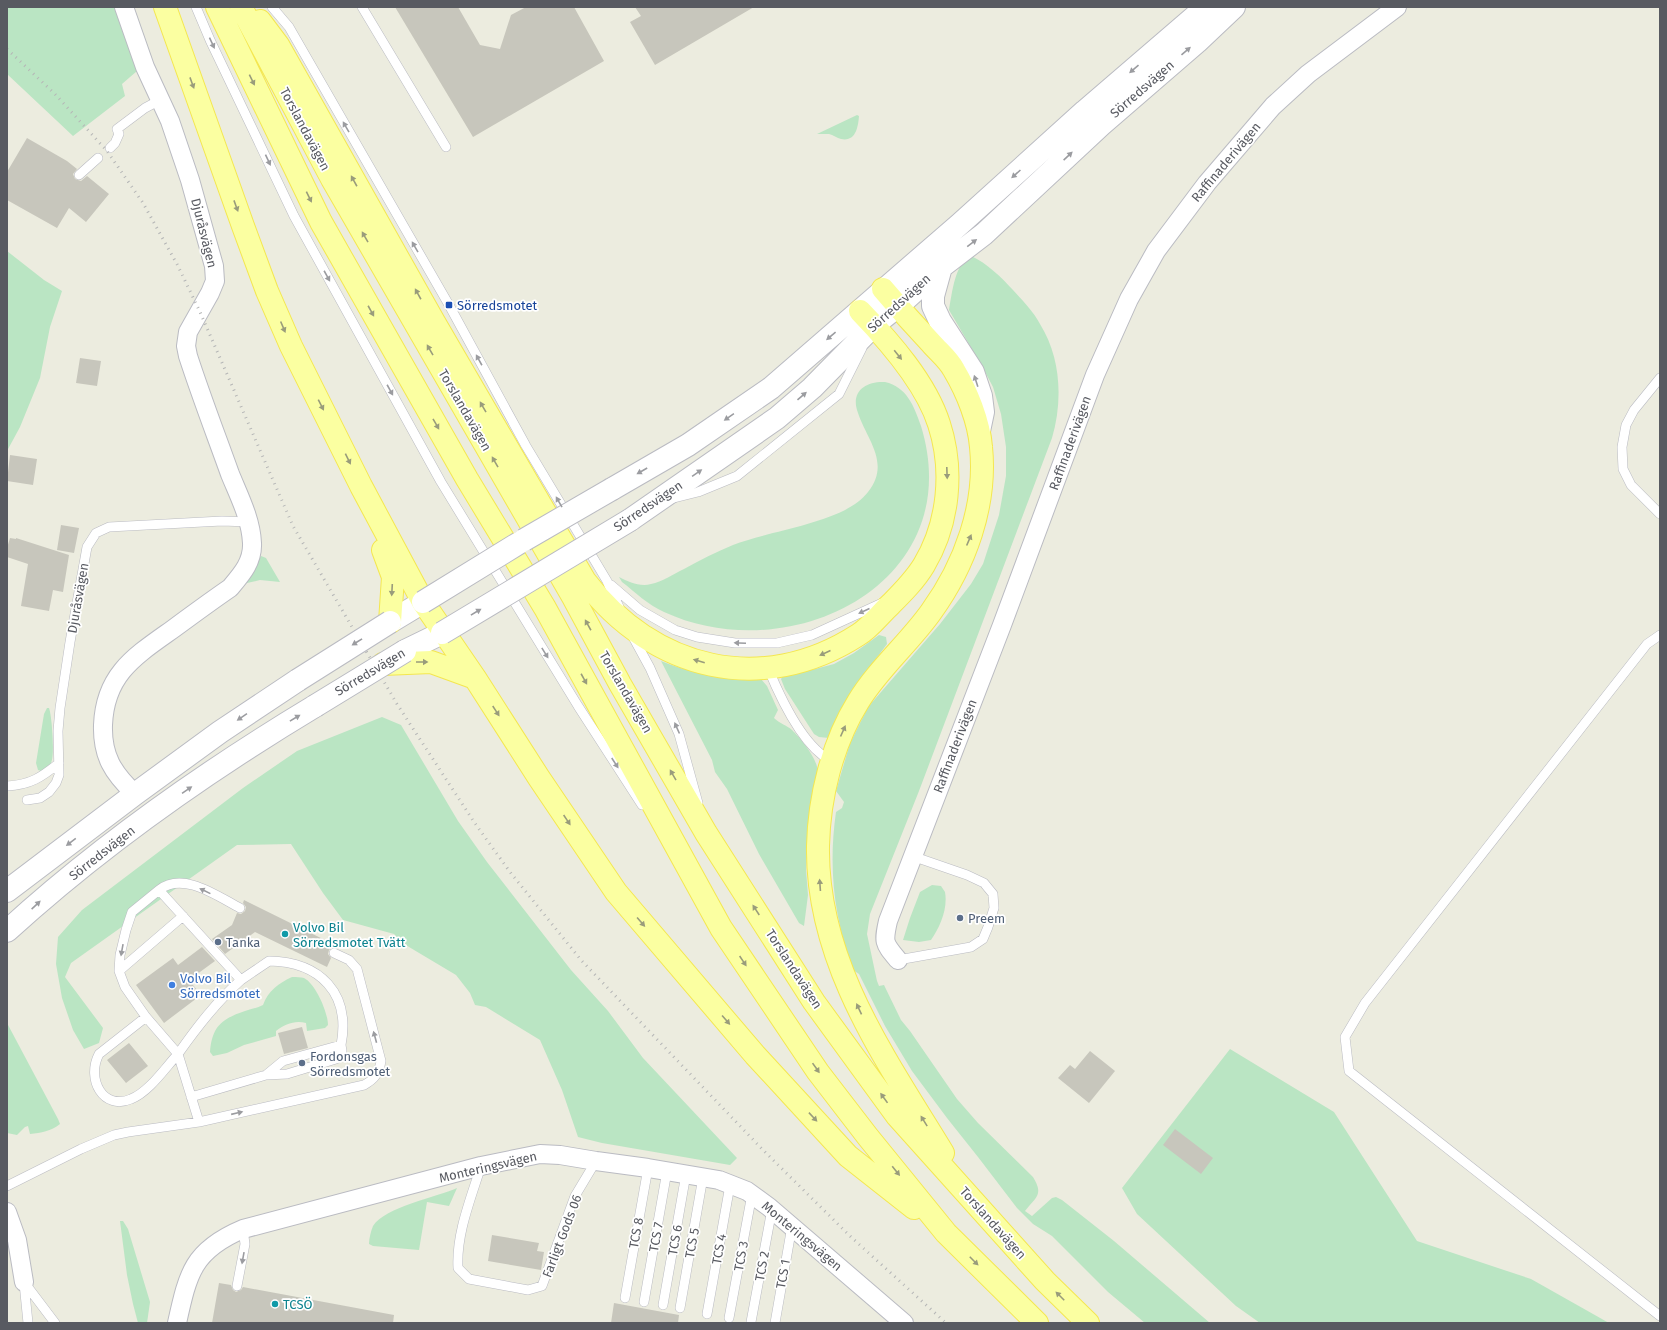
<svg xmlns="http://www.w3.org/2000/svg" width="1667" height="1330" font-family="'Fira Sans',sans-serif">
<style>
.green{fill:#bae5c3}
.building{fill:#c7c6bc}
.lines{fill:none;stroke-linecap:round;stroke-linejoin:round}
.service-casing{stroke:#babbc2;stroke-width:10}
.minor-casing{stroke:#babbc2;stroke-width:20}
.tertiary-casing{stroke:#babbc2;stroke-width:24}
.primary-casing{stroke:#f4e750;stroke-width:24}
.service{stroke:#fff;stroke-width:9}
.minor{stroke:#fff;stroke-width:18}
.tertiary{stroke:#fff;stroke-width:22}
.primary{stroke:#fbffa1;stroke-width:22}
.rail{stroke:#b5b6b6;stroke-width:3;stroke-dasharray:1 5;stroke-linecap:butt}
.tertiary-bridge-casing{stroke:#babbc2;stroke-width:24;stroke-linecap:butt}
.tertiary-bridge{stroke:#fff;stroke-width:22}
.oneway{fill:#9b9ca0}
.oneway2{fill:#999c7b}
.transit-dot{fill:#1a4fb4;stroke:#fff;stroke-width:1.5}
.service-dot{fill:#5c6f8a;stroke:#fff;stroke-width:1.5}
.culture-dot{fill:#0f9aa8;stroke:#fff;stroke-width:1.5}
.shop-dot{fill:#3f7fe0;stroke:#fff;stroke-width:1.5}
.labels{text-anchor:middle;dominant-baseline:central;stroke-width:3.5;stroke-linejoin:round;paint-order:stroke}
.street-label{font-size:13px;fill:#585a61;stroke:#fff}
.transit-label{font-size:13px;fill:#164399;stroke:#fff;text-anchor:start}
.service-label{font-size:13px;fill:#4e5e75;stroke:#fff;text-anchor:start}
.culture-label{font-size:13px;fill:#0d838f;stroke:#fff;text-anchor:start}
.shop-label{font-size:13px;fill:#366cbe;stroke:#fff;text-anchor:start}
</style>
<rect width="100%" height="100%" fill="#ececdf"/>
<path class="green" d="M7,7H134L152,58L122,84L125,96L73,136L7,74Z
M857,115L859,116C858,127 856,142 841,139C837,138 833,135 829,134C825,134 821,134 817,134Z
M7,251L44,280L62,291L50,327L40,378L20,427L7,451Z
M971,256C987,263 1002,278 1013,290C1023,301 1033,311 1040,324C1061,358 1063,400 1052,438L919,791L870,914L867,934L877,981L879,986L884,985L901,1020L910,1031L957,1099L978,1123L1033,1177C1044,1195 1036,1197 1025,1211L1032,1216L1052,1198L1056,1197L1062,1200L1114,1241L1210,1323H1145L1108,1292L1052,1236L1033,1224L1017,1208L978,1157L947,1118L912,1071L885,1026L859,974L853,970C834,918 828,868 836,812L842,808L844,802L836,791L850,743L868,707L940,624L971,584L983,564L999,515L1006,476V447L1001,414L993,387L983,368L949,310C952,294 955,262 971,256Z
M885,382C907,387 914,406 921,426C969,582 792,671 664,612C648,605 635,592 622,582L619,577C629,582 640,587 651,584C662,582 673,574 684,569C700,560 716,552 733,545C770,530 845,523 868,492C891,463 867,440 858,413C850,392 865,381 885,382Z
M261,556L266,558L280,582L260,580L247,583L246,582Z
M879,635L886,637L887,644L858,683L829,738L819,737L814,734L785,689L781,679L783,676L815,669L834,664L854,653Z
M661,661C696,675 723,678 761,679L767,686L778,710L774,718C779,723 788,726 792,730C802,740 817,758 818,772L807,845L806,870L808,895L804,926L799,923L759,854L727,789L715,772L712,760Z
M47,708H49C52,716 55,756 51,763C49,767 45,769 41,771L38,770L36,763L44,714Z
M382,717L401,725L458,821L487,862L571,970L608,1011L643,1058L737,1158L730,1165L602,1143L578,1137L562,1090L540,1040L486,1007L475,1005L470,993L456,975L404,944L394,934L343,920L323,893L291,844L237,845L71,963L65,977L103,1028L99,1043L84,1049L73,1030L62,998L56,964L58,937L82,910L243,788L297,751Z
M932,885L941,886L945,892C948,909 940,927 931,940L919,942L903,940L910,918L920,892Z
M292,977C296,977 301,977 304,978C316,984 328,1013 328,1025L325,1028L307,1031L306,1023C295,1020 285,1024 276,1031V1036L244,1045L227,1053L213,1056L210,1052C212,1027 221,1019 245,1011C251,1009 257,1008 263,1005C268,991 279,983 292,977Z
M7,1023L58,1119L60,1124C51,1131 41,1133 30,1134L28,1126L25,1127L17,1135L7,1133Z
M1230,1049L1334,1112L1417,1241L1531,1279L1609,1323H1260L1236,1306L1137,1214L1122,1188Z
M457,1188L449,1206L427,1202L419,1250L373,1246L369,1244C369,1238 371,1231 373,1226C385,1207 437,1197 457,1188Z
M120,1221H123L128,1229L150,1302L147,1323H138L133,1304L127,1275Z"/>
<path class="building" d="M395,7H458L480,45L500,49L511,15L526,7H574L604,61L473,137Z
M635,7H754L655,65L630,22L641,16Z
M27,138L67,161L77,169L73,174L75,179L81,181L87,176L109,194L86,222L69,208L57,228L7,200V172Z
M80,358L101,361L97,386L76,383Z
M10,455L37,459L33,485L7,481Z
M61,525L79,528L74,553L57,550Z
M10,538L16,539V538L69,555L63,592L53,590L49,611L21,606L28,564L7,557V548Z
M244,900L337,946L336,947L331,948L329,950L328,954L331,958L327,967L255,932L225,954L212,939L232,925L237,913L241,914L245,911L246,907L243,903Z
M202,947L215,961L189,980L201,995L164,1023L136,985L173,958L178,965Z
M302,1027L308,1048L284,1054L278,1033Z
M129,1043L148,1066L126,1083L107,1060Z
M1090,1051L1115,1071L1089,1103L1058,1078L1070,1065L1075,1069Z
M1175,1129L1213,1158L1201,1174L1163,1145Z
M492,1235L539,1243L537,1251L544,1252L541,1270L488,1261Z
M219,1283L231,1285L233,1290L236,1292L241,1290L243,1287L394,1315L393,1323H212Z
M614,1303L679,1315L678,1323H611Z"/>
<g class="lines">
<g class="service-casing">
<path id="service" d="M196,7L210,40L294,216L441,482L578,706L642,805
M272,7L289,27L449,305L526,446L607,581L619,607
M362,7L446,147
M110,148L115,143L119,134L117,129L145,108L160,100
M79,175L98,158
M1660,378L1634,410L1626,425L1622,447L1623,469L1631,485L1660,514
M674,498L698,492L737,476L839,394L862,348
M611,585L640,610L675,630L697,637L735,643H777L812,635L882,603
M632,635L650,668L679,734L698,803
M1660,635L1647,644L1365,1003L1345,1037L1349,1071L1660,1316
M768,668C780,697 803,748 832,761
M7,786C30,785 42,777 59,763
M27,800L40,798L49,792L56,783L59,775L58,731L60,708L70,642L87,547L96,533L109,527L222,521L249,522
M159,890L241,980C216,1002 197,1027 178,1054L146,1017L125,987L119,971L120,955L126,930L132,912L159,890C183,871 217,896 240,908
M898,960L971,947L983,939L988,927L994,908L993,894L984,883L967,875L912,856
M119,971L183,916
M241,980L269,961C320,962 351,993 341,1045
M146,1017L99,1054C86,1079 103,1111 131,1099C149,1092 165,1068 178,1054
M178,1054L199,1122
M191,1097L266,1075L283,1061L341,1045L342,1051L336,1059L287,1074L266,1075
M481,1166C471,1198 456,1234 458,1268L469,1279L528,1290L542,1286L575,1196L596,1161
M7,1186L81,1149L114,1135L128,1132L199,1122L364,1085C375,1079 379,1073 381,1061L357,969L349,960L334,953
M24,1282L55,1323
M24,1283L28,1323
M237,1286L245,1244L243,1229
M625,1298L648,1168
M644,1302L667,1171
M663,1305L686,1174
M680,1308L703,1177
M707,1314L730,1185
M729,1318L752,1194
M751,1322L772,1209
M775,1323L792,1226"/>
</g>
<g class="minor-casing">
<path id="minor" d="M124,7L145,67L170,121L190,180L214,266L215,281L210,293L188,332L186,346L188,356C201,396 216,435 230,474C239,496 251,519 252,543C253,562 241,575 230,588C211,601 192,615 173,629C135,656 105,674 103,725C102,756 113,773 135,794
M898,960C884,943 883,943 888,921L1002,625L1095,375L1129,299L1156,251L1207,183L1273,106L1308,74L1397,7
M7,1212L17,1240L24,1282
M177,1323C188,1273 193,1250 243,1229L481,1166L540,1154L560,1155L596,1161L648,1168L719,1180L747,1191L769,1207L904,1323"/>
</g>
<g class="tertiary-casing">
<path id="tertiary" d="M941,267L933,296V306L940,321L973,372L981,396L983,412L979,431
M612,489L688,445L771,388L960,224L1085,111L1206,7
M630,520L777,418L812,388L874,325L898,306L941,267L984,234L1101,125L1197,42L1234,7
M390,622L423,602
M405,651L442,633
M7,891L135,794L220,732L298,680
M7,931C100,846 207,771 315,706"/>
</g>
<g class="primary-casing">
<path id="primary" d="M165,7L243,226L267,291L291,346L361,486L423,602L475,678L539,778L616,892L755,1055L848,1156L914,1208
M217,7L321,222L467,479L545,608L721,928L818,1072L868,1137L946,1233L1037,1323
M241,7L332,179L573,597L620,684L706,833L814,1002L897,1116L1045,1281L1088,1323
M260,21L278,45L434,322L585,581C653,670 762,697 858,635C870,628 880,614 891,604C903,592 915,580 924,565C949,523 954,470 939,424C926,383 890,342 860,311
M883,289C899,308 915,326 932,344C939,352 949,360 954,370C967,392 979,421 981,447C987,505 965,565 931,612C909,643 878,669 858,702C832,744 819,798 818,846C816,962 885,1058 943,1153
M383,550L393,577L390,622
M383,664L431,662L475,678"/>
</g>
<use href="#service" class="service"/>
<use href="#minor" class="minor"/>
<use href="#tertiary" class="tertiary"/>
<use href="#primary" class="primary"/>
<path class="rail" d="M7,49L55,94L107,151L143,203L178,266L200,312L293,526L397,704L474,822L510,872L581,960L763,1150L851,1237L946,1323"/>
<g class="tertiary-bridge-casing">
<path id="tertiary-bridge" d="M524,540L612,489
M423,602L519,543
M442,633L630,520
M298,680L390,622
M315,706L405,651"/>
</g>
<use href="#tertiary-bridge" class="tertiary-bridge"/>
</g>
<defs><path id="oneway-solid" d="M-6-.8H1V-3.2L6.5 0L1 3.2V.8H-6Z"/></defs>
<g class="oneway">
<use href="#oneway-solid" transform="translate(212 43) rotate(65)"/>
<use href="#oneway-solid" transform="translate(1186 51) rotate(-41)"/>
<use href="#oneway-solid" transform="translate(1134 69) rotate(139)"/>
<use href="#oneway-solid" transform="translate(346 127) rotate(-120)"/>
<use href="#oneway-solid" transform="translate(1068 156) rotate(-43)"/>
<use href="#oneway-solid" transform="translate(268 160) rotate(65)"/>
<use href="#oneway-solid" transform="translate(1016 174) rotate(138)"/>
<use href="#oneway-solid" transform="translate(972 243) rotate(-37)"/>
<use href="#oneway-solid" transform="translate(415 247) rotate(-120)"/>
<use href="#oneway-solid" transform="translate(327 276) rotate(61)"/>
<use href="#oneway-solid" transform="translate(831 336) rotate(140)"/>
<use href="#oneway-solid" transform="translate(479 360) rotate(-119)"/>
<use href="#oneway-solid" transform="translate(976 381) rotate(-108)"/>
<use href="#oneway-solid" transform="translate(390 390) rotate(61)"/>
<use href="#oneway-solid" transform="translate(802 396) rotate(-41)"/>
<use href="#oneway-solid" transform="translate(729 417) rotate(145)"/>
<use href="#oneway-solid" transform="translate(642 471) rotate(150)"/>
<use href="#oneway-solid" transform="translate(697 473) rotate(-35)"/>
<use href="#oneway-solid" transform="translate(559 502) rotate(-120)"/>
<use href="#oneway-solid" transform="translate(864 611) rotate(156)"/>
<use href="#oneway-solid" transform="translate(476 612) rotate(-31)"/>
<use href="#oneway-solid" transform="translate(357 642) rotate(148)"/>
<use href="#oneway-solid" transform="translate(740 643) rotate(-178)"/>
<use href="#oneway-solid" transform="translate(545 653) rotate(58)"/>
<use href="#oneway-solid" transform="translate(242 717) rotate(146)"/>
<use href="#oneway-solid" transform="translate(295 718) rotate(-31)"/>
<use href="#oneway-solid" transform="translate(677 728) rotate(-114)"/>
<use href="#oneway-solid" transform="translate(615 763) rotate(57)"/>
<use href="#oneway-solid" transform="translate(187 790) rotate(-34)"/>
<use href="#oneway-solid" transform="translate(71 842) rotate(143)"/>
<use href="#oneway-solid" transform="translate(205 891) rotate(-154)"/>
<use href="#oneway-solid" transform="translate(36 905) rotate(-43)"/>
<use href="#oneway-solid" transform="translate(122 950) rotate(100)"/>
<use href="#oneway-solid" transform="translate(375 1037) rotate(-105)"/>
<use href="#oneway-solid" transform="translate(237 1113) rotate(-13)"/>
<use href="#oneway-solid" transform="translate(243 1258) rotate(100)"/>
</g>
<g class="oneway2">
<use href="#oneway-solid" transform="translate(252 80) rotate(64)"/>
<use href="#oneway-solid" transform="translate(192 83) rotate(70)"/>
<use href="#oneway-solid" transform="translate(354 181) rotate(-119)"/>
<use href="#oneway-solid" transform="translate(309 197) rotate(64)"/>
<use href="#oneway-solid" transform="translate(236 206) rotate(70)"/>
<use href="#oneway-solid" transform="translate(365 237) rotate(-120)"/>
<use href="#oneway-solid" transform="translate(418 294) rotate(-119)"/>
<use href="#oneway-solid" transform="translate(371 311) rotate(61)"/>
<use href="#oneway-solid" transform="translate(283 327) rotate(67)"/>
<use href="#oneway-solid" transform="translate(430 350) rotate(-120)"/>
<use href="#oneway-solid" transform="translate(898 355) rotate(51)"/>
<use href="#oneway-solid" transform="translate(321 405) rotate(63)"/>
<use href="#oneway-solid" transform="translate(483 407) rotate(-120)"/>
<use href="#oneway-solid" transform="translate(436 424) rotate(60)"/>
<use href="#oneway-solid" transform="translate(348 459) rotate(64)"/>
<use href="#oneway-solid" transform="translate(495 462) rotate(-120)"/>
<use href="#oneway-solid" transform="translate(947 473) rotate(88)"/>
<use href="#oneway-solid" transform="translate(969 540) rotate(-67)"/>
<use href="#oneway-solid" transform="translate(392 590) rotate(93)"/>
<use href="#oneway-solid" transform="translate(588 625) rotate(-119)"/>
<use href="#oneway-solid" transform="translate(825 653) rotate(156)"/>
<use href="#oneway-solid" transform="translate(699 661) rotate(-164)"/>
<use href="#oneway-solid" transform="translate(422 662)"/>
<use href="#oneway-solid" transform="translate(584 679) rotate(61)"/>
<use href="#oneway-solid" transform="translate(496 711) rotate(57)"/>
<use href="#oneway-solid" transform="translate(843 731) rotate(-66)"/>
<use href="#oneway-solid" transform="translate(673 775) rotate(-120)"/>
<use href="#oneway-solid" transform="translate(567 820) rotate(56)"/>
<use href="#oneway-solid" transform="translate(820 885) rotate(-94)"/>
<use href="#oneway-solid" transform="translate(756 910) rotate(-123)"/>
<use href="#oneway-solid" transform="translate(641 922) rotate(49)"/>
<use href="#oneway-solid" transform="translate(743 961) rotate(56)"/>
<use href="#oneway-solid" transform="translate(859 1009) rotate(-115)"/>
<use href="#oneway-solid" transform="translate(726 1020) rotate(49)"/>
<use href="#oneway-solid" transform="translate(816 1068) rotate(55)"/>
<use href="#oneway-solid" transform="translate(884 1098) rotate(-126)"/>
<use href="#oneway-solid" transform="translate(813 1117) rotate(47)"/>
<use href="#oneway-solid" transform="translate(924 1121) rotate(-122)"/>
<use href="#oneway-solid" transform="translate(896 1171) rotate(51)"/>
<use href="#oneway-solid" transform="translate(974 1261) rotate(45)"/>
<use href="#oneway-solid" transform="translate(1060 1296) rotate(-135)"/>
</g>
<rect class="transit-dot" x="445" y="301" width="8" height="8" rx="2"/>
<g class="service-dot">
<circle cx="960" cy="918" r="4"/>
<circle cx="218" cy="942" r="4"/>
<circle cx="302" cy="1063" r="4"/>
</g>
<g class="culture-dot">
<circle cx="285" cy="934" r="4"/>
<circle cx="275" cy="1304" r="4"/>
</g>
<circle class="shop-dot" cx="172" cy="985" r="4"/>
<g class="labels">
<g class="street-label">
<text transform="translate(1142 89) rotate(-41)">Sörredsvägen</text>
<text transform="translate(305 129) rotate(62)">Torslandavägen</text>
<text transform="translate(1226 162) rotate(-50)">Raffinaderivägen</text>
<text transform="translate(204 233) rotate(76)">Djuråsvägen</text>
<text transform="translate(899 303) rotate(-42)">Sörredsvägen</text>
<text transform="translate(465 410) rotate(60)">Torslandavägen</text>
<text transform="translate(1070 443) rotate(-70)">Raffinaderivägen</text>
<text transform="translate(648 506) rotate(-34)">Sörredsvägen</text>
<text transform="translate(78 598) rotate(-80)">Djuråsvägen</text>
<text transform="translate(370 672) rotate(-31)">Sörredsvägen</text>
<text transform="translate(626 692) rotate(60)">Torslandavägen</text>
<text transform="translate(955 746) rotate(-69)">Raffinaderivägen</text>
<text transform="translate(102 853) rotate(-38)">Sörredsvägen</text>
<text transform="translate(794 969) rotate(57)">Torslandavägen</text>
<text transform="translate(488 1167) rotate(-13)">Monteringsvägen</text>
<text transform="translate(993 1223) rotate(48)">Torslandavägen</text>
<text transform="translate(636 1233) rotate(-80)">TCS 8</text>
<text transform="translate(562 1236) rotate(-69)">Farligt Gods 06</text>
<text transform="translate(802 1236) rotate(40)">Monteringsvägen</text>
<text transform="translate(656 1237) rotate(-80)">TCS 7</text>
<text transform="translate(675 1240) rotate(-80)">TCS 6</text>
<text transform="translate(692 1243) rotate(-80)">TCS 5</text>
<text transform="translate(719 1249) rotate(-80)">TCS 4</text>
<text transform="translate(741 1256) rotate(-80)">TCS 3</text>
<text transform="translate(762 1266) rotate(-80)">TCS 2</text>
<text transform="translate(783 1274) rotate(-80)">TCS 1</text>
</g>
<g class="transit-label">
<text x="457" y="305">Sörredsmotet</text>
</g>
<g class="service-label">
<text x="968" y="918">Preem</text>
<text x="226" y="942">Tanka</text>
<text x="310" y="1056">Fordonsgas<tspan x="310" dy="15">Sörredsmotet</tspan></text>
</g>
<g class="culture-label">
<text x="293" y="927">Volvo Bil<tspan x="293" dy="15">Sörredsmotet Tvätt</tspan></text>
<text x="283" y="1304">TCSÖ</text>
</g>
<g class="shop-label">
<text x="180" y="978">Volvo Bil<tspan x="180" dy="15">Sörredsmotet</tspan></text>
</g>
</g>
<rect width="1667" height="1330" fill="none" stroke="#585a61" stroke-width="16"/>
</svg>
